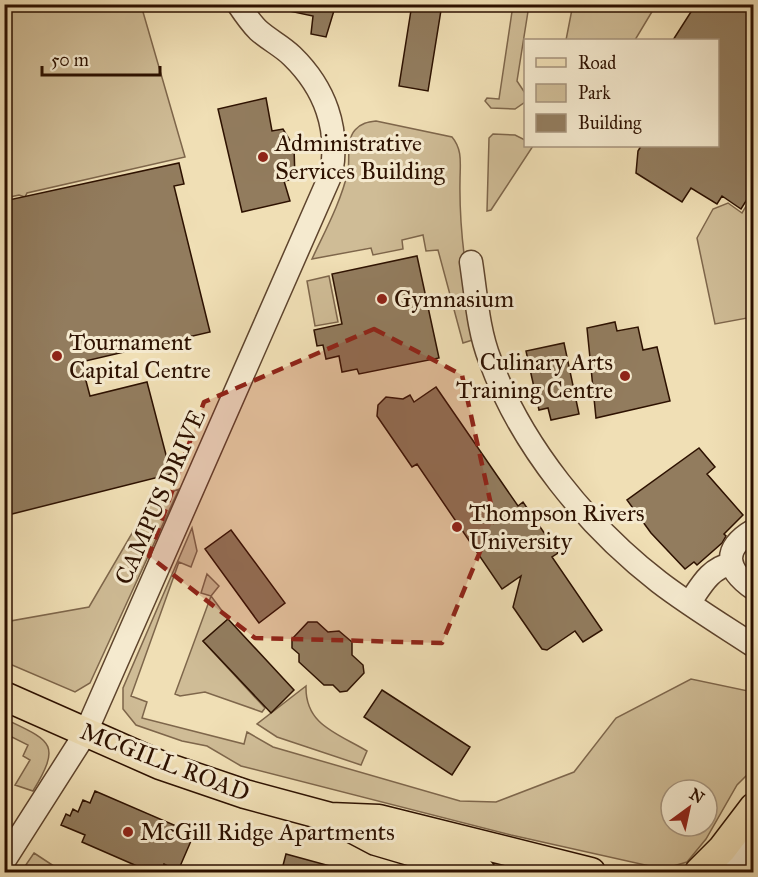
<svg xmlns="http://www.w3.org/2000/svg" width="758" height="877" font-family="'IM FELL Great Primer',serif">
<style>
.green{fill:#cfbc96;stroke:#7e664b;stroke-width:1.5;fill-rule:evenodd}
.building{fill:#927c5e;stroke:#2d1100;stroke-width:1.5}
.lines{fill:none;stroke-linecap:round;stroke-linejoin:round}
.minor-casing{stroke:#5e442d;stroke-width:25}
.major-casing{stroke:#2d1100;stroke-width:31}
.minor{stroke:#f5eacf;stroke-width:22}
.major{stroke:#f0dfb5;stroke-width:28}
.marked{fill:#8f2418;fill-opacity:0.2;stroke:#8f2418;stroke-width:4.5;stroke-dasharray:12 8;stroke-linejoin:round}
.poi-dot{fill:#8f2418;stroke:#f5eacf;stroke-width:2}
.labels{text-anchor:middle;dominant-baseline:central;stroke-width:6;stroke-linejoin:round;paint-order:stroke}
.poi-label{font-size:24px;fill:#2d1100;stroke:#f5eacf;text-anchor:start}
.street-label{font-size:24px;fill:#2d1100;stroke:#f5eacf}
</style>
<rect width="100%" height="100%" fill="#f0dfb5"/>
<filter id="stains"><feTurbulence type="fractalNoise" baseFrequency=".00333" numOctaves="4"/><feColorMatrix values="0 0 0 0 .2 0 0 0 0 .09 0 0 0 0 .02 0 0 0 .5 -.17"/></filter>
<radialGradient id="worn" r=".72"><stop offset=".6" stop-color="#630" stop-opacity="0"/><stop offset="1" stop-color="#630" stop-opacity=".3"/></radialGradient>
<path class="green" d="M573,4L643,5L653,10L635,40H566Z
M4,5H141L185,157L27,193L25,197L19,195L5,198Z
M513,5H529L517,81L525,93V102L515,109L491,108L485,101L487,98L499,99Z
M376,121L452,137C463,150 460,164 460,181C459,235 467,286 479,338L463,343L438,250L426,251L423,235L402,240L403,249L373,255L371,248L312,259C325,231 341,202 348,171C350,159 346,140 355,130C361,123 368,122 376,121Z
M493,134L515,135L525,140L526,146H533L491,210L487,211L489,138Z
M753,195V317L715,324L697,238L713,209L728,203L742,213Z
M329,276L338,322L315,326L307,281Z
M179,489L90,683L75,692L5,662V622L89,607L152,499Z
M192,528L197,551L191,567L179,562L131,696L147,702L142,718L244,744L247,732L273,747L460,801L496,802L574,772L616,718L691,679L753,692V769L737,785L706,839L687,862L663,869L511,835L241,766L207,746L182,741L136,725L123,709V688ZM671,790H707V826H671Z
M207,574L219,586L211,596L228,619L203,641L265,708L262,712L205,692L180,696L175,694L211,596L201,593Z
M306,686C305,725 337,733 367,751L361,765L277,737L257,724Z
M5,719C51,741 62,743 33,791L15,785L30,760L23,756L28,745L10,736L5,738Z
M34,853L63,872H21Z"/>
<path class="building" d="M289,4H336L326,37L311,34L313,16L289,11Z
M412,4H442L428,91L399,86Z
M696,4H753V190L741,209L722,196L717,204L691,188L682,202L636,173L638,151L641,146H717V40H673Z
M266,98L272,131L283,129L294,147L295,179L284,181L290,201L242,212L218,109Z
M179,163L184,184L174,186L210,332L81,362L90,396L147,382L171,474L4,516V201Z
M417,256L439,358L359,374L357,369L342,372L339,356L326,359L323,345L317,346L314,330L342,324L332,274Z
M615,322L617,331L638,327L643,350L657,347L670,401L596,418L587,328Z
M564,343L579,414L551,420L548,408L539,410L526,351Z
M436,387L518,506L523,502L558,553L552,557L602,630L583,642L575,631L547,650L542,649L513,607L521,576L502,589L417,464L412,467L377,416L378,405L386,397L403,399L410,395L414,402Z
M699,448L715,467L707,474L743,515L724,534L726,536L722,543L697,565L694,562L685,569L651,533L627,500Z
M231,530L285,603L259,623L205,549Z
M228,619L294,690L271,713L203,641Z
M308,622H317L328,632L339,631L352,642V655L363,665L364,673L347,691L340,692L333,685H324L299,662V654L292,648V639Z
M382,690L470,747L452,775L364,717Z
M95,791L181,828L177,835L191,841L178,871L164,864L161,873H153L82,842L85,835L61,825L66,814L70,816L73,809L78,812L83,800L90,803Z
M286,854L341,869L340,873H281Z"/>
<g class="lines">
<g class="minor-casing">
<path id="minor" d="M471,262C476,294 478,330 490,360C521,446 588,527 659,582C689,605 722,625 754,646
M754,530C721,549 726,570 754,589
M690,602C701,586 710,568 731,564
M4,861L85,734L331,174C340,129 325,88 292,56C282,46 269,40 258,30C251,23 244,13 238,4
M735,872L754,819"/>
</g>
<g class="major-casing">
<path id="major" d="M4,696L160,765L245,794L330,817L379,819L591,872
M340,822L376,841L481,872
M699,872L722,849L754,807"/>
</g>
<use href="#minor" class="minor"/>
<use href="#major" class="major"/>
</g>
<path class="marked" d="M374,329L462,375L494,518L442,643L255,638L149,556L204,402Z"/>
<g class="poi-dot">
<circle cx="263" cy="157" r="6"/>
<circle cx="382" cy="299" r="6"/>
<circle cx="57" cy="356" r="6"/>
<circle cx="625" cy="376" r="6"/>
<circle cx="457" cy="527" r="6"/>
<circle cx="128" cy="832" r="6"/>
</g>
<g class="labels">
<g class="poi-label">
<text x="275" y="143">Administrative<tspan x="275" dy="28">Services Building</tspan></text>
<text x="394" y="299">Gymnasium</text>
<text x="69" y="342">Tournament<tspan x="69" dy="28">Capital Centre</tspan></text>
<text x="613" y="362" text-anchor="end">Culinary Arts<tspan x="613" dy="28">Training Centre</tspan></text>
<text x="469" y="513">Thompson Rivers<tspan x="469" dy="28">University</tspan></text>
<text x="140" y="832">McGill Ridge Apartments</text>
</g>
<g class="street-label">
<text transform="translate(160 497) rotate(-66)">CAMPUS DRIVE</text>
<text transform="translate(165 762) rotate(21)">MCGILL ROAD</text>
</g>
</g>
<rect width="758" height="877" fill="none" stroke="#f0dfb5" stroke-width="24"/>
<rect x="6" y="6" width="746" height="865" fill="none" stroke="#2d1100" stroke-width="3"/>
<rect x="12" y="12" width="734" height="853" fill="none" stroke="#2d1100" stroke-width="1.5"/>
<rect x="524" y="39" width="195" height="108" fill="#f5eacf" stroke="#a5937c" stroke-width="1.5"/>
<rect x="536" y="58" width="30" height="9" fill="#f0dfb5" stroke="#a5937c" stroke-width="1.5"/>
<text x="578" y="69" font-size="18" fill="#2d1100">Road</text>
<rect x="536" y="84" width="30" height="18" fill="#cfbc96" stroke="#a5937c" stroke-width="1.5"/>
<text x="578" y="99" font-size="18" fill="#2d1100">Park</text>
<rect x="536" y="114" width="30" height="18" fill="#927c5e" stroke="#a5937c" stroke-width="1.5"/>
<text x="578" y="129" font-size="18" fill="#2d1100">Building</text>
<g transform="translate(689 808) rotate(33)"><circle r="28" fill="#f5eacf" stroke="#a5937c" stroke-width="1.5"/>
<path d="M0-4.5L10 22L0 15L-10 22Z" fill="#8f2418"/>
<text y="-9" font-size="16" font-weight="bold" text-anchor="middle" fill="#2d1100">N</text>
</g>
<path d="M42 66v9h118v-9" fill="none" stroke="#2d1100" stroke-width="3"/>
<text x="51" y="66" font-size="18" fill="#2d1100" stroke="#f5eacf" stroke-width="4.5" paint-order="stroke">50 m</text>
<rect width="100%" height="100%" filter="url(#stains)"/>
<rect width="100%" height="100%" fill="url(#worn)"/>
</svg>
